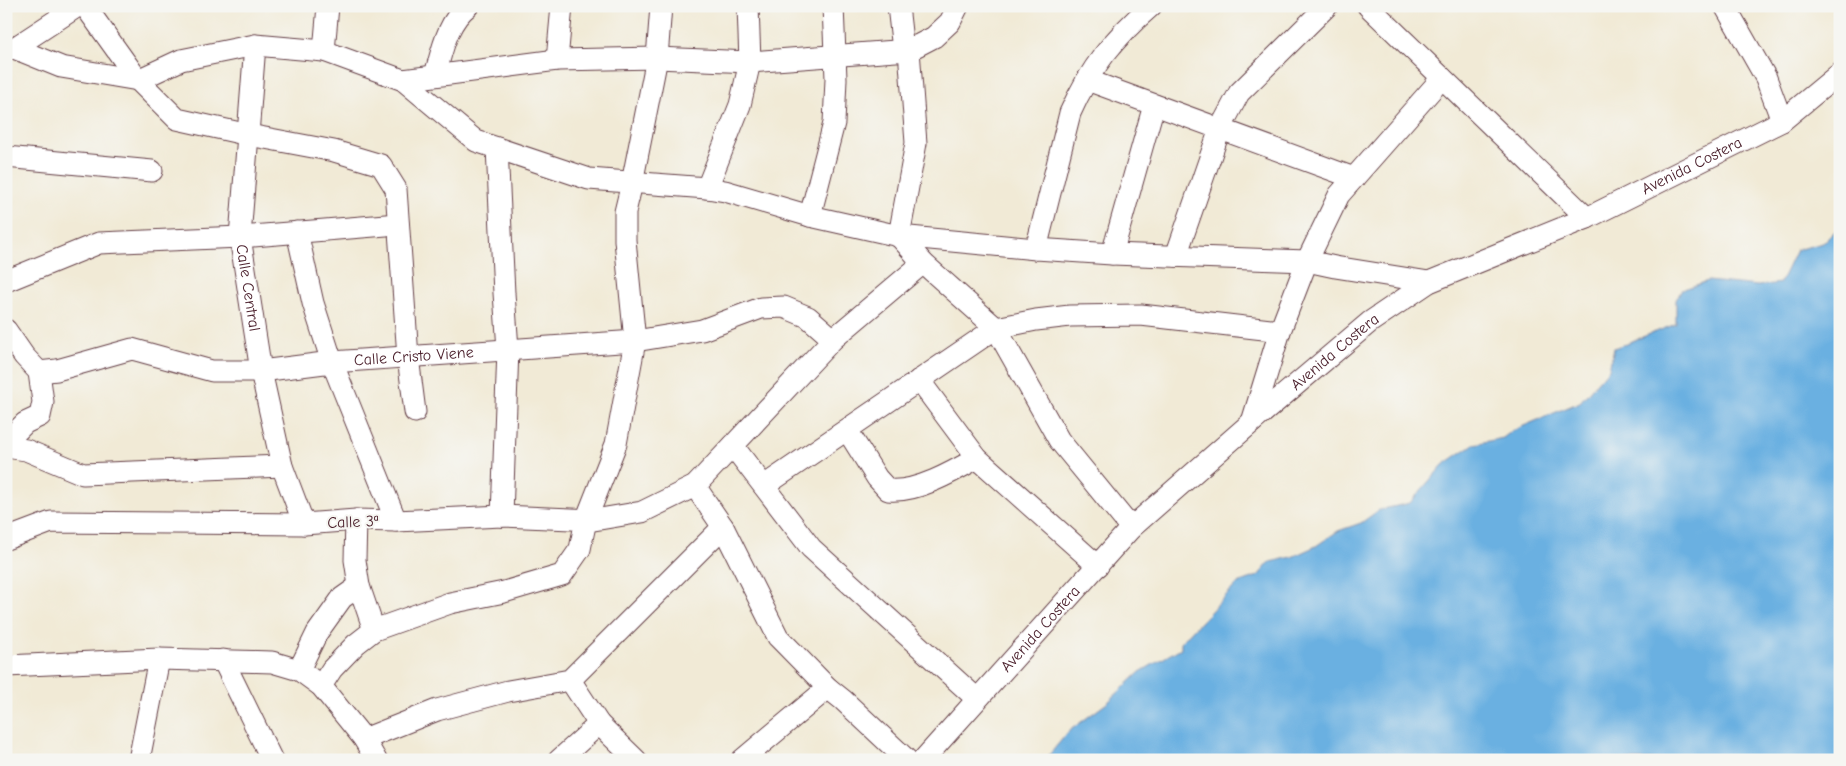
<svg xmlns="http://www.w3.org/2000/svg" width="1846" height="766" font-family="'Comic Neue',sans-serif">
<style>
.water{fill:#6bb0e1;stroke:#5a6886}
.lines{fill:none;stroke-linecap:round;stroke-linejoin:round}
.minor-casing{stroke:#633d45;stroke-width:23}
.minor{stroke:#fff;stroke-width:21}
.labels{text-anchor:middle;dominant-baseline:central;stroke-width:4;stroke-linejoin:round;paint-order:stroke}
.street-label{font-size:16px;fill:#4a1f2b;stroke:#f6f6f2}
</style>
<rect width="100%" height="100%" fill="#f6f6f2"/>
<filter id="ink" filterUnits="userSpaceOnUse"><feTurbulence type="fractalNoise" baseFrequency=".02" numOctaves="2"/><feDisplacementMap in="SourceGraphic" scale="10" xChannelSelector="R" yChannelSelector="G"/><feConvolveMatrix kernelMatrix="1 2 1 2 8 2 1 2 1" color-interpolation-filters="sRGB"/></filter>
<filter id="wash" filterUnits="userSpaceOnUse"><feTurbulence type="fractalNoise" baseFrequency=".0096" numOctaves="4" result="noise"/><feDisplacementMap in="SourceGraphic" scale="20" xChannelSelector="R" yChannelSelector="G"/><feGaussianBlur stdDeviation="1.12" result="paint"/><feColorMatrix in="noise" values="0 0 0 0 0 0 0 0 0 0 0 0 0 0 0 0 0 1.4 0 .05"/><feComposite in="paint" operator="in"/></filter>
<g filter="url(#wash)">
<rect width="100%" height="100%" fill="#f1ead6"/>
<path class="water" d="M1840,226V760H1045L1069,731L1107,703L1140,672L1181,648V642L1238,583L1258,576L1270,562L1292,557L1316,546L1338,531L1361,523L1379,510L1410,503L1443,465L1474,444L1503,438L1512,431L1580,402L1609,369L1614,348L1676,324V300L1681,290L1708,281L1758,286L1780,283L1796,250L1823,243Z"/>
</g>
<g filter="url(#ink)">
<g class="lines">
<g class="minor-casing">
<g id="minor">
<path d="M85,6L138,80L177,119L249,135L334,151L381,165L396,189L408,357L415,412"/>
<path d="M898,6L903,50"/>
<path d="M1368,6L1587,218"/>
<path d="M1725,6L1766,78L1782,121"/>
<path id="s1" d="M255,45L240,237L261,371L282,466L304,524"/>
<path d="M14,48L78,6"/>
<path d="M6,49L14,48L61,67L138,80L181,60L255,45L324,51L403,80L476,141L589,179L707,188L725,191L810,216L899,236L1036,249L1112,254L1307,261L1335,267L1429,282"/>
<path d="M909,50L916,143L899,236L923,263L996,328L1059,440L1131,528"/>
<path d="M324,51L328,6"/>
<path d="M557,60L562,6"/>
<path d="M435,75C442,51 447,22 468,6"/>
<path d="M403,80L557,60L657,58L750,62L909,50L934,37L950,22L958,6"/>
<path d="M1087,80L1354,178"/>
<path d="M497,148L504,293L508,349L502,516"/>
<path d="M6,157L152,171"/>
<path d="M707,188L740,105L750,62L748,6"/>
<path d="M810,216L834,123L836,79L833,6"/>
<path d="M297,232L313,303L332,362L396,521"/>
<path d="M1036,249L1070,113C1090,68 1114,38 1151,6"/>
<path d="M1112,254L1154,105"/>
<path d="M1176,256L1220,129L1239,93L1327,6"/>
<path d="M6,281L99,243L240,237L398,224"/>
<path id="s2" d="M6,330L24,356L39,372L57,370L132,349L212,371H261L332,362L635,341L702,330L761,308L784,307L808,317L833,339"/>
<path d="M919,380L977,458L1098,566"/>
<path d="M1252,422L1280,331L1307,261L1339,195L1442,78"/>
<path d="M847,430L877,478L888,490C916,493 953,472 977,458"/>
<path d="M6,442L25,423L40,416L43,402L39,372"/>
<path d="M733,446L811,548L977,699"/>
<path d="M6,447L26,450L83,474L282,466"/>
<path d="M695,486L723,527L778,637L828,688L843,700L907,760"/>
<path d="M764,486L996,328L1036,320L1070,316L1141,315L1280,331"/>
<path d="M356,520L355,560L359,586L374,630"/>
<path d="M6,539L51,522L304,524L356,520L396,521L502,516L594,520L642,512L695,486L833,339L923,263"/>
<path d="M223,660L272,760"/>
<path d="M6,666L159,659L272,662L299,670L321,686L364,739L376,760"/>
<path d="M299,670L317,633L342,598L359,586"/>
<path d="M570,680L599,724L636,760"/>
<path d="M321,686L332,669L356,644L374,630L450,603L504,592L562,575L580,549L586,520L616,444L635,341L625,240V212L632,183L657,58L661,6"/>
<path d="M364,739L437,710L508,691L570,680L723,527"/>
<path d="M139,760L159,659"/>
<path d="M559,760L599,724"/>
<path d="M742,760L828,688"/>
<path id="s3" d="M923,760L1131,528L1252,422L1370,322L1429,282L1587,218L1782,121L1840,73"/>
</g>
</g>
<use href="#minor" class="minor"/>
</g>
</g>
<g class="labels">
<g class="street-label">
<text stroke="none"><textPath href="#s3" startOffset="986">Avenida Costera</textPath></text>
<text stroke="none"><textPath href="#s1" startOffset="244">Calle Central</textPath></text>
<text stroke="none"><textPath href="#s3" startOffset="581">Avenida Costera</textPath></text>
<text stroke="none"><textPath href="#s2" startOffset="435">Calle Cristo Viene</textPath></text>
<text transform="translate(353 522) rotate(-2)">Calle 3ª</text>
<text stroke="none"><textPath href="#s3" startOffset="176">Avenida Costera</textPath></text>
</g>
</g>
<rect width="1846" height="766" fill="none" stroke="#f6f6f2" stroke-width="25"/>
</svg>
